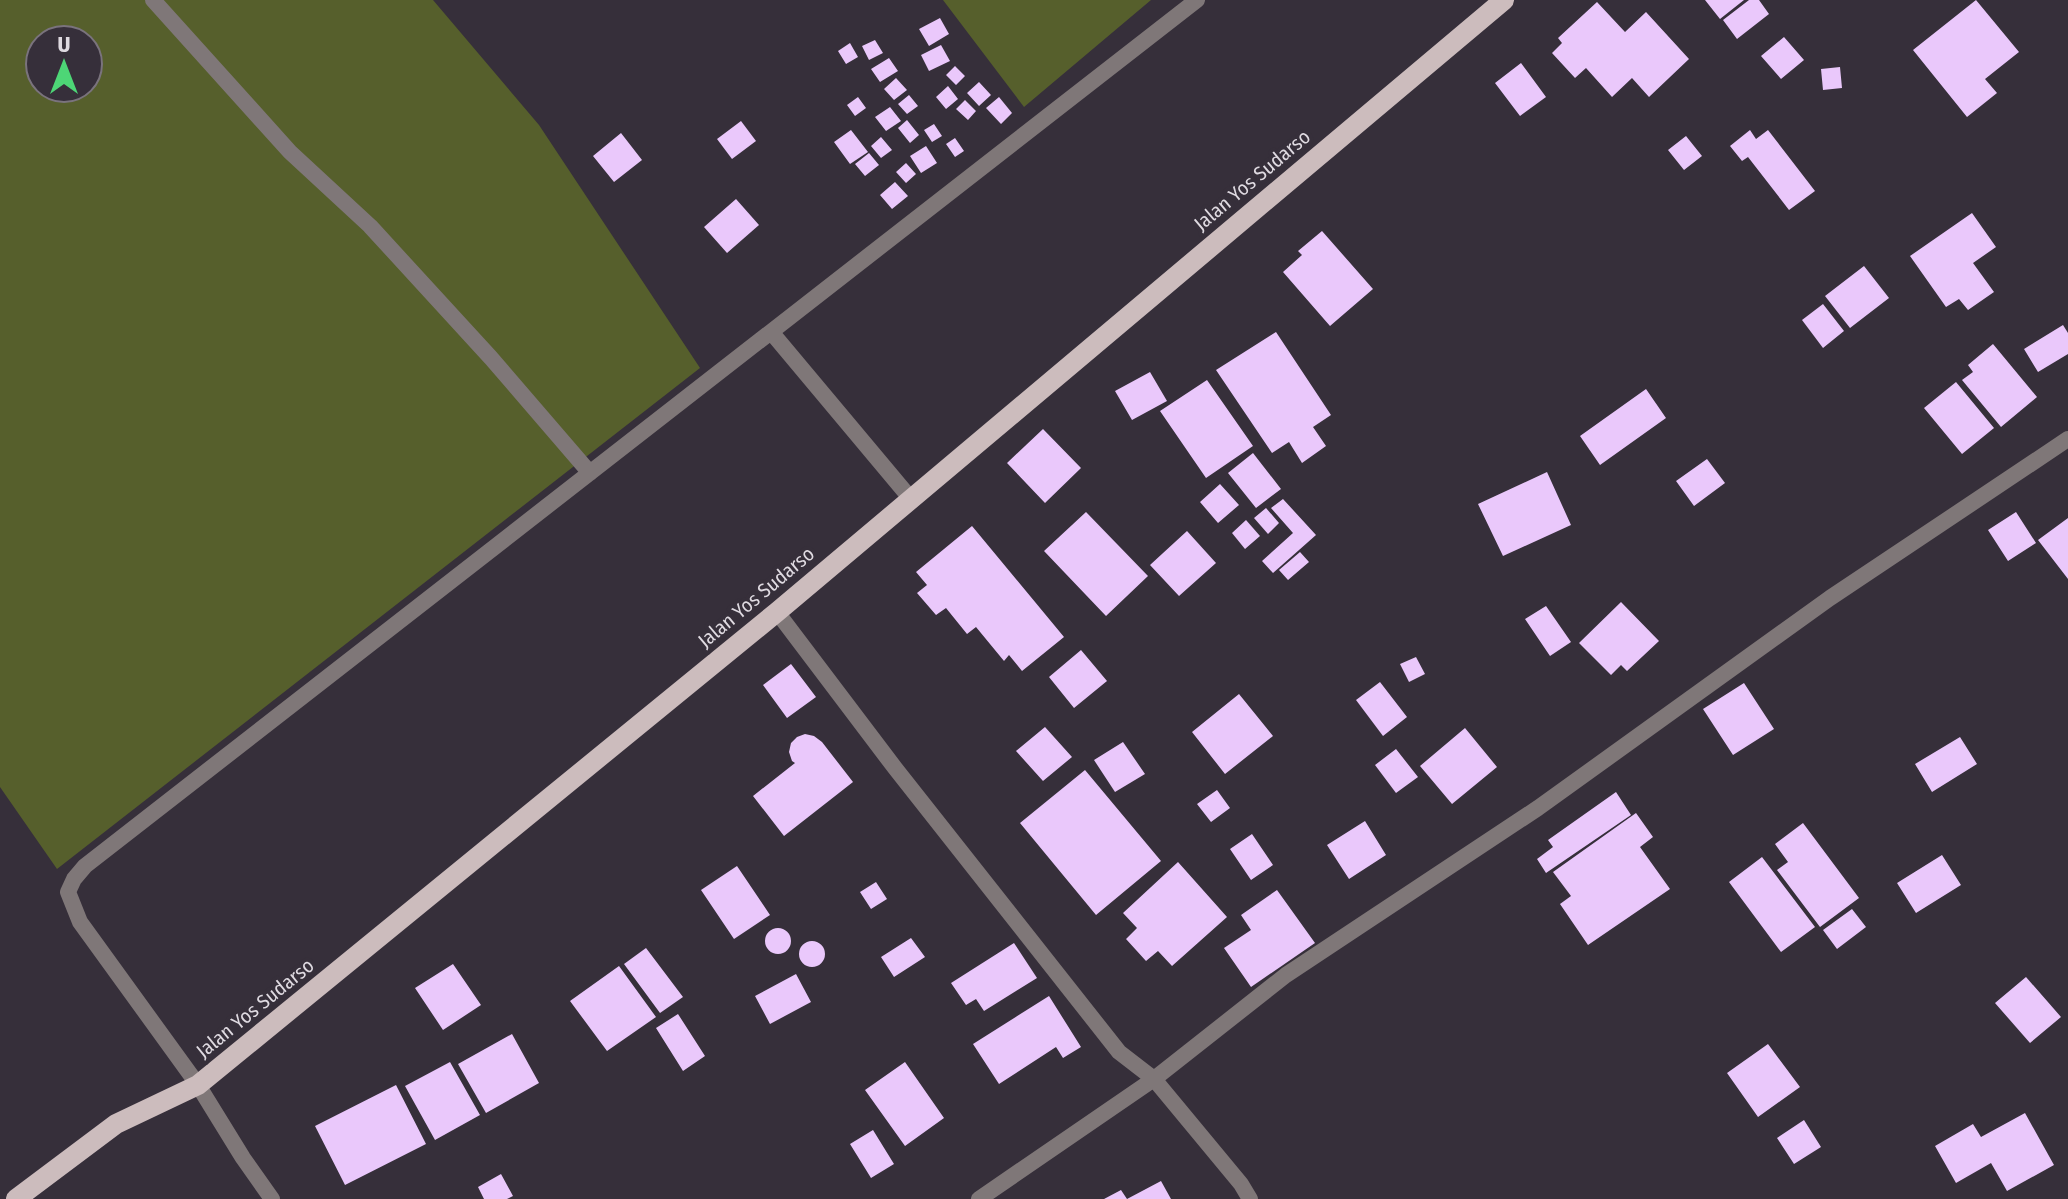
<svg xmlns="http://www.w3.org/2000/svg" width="2068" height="1199" font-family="'Fira Sans Condensed',sans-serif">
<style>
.green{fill:#565f2c;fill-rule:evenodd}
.building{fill:#eac8fb}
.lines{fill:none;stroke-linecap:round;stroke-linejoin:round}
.minor{stroke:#7f7778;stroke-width:16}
.primary{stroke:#ccbcbd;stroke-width:20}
.labels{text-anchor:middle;stroke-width:8;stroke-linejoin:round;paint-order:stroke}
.street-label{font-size:20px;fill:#dfdae1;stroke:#362f3a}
</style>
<rect width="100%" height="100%" fill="#362f3a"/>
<path class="green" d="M0 0H433L539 125 700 368 57 869 0 787ZM40 40H88V88H40Z
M943 0H1151L1024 107Z"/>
<path class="building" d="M1705 0H1744L1720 19Z
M1749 0H1759L1769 14 1737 39 1723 20Z
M1976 0 2019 52 1985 79 1997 93 1967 117 1913 50Z
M1597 2 1625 32 1646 12 1689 59 1649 97 1632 78 1612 97 1586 68 1575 78 1552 53 1562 43 1558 38Z
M940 18 949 34 929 46 919 29Z
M1784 37 1804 60 1781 79 1761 56Z
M875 40 883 53 869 60 862 46Z
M850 43 858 57 846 64 838 51Z
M941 45 950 61 929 71 921 55Z
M889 58 898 71 880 82 871 69Z
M1521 63 1546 97 1520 116 1495 83Z
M955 66 965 76 956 85 946 75Z
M1840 67 1842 88 1823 90 1821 69Z
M896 78 907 90 894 100 884 89Z
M979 82 991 95 979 106 967 93Z
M948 86 958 99 946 109 936 97Z
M909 95 918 106 907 114 898 104Z
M858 97 866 108 855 116 847 105Z
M999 97 1012 113 1001 124 986 108Z
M965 100 976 111 968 120 956 109Z
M890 107 901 121 886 131 875 117Z
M907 120 919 135 910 143 898 128Z
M741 121 756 141 732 159 717 139Z
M934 124 942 136 932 142 924 130Z
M851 130 868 152 850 164 834 142Z
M1750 130 1756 139 1768 130 1815 191 1789 210 1748 157 1742 161 1730 146Z
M621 133 642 160 614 182 593 156Z
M1686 136 1702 156 1684 170 1668 150Z
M881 137 892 150 881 158 871 146Z
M955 138 964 151 955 157 946 144Z
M926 146 937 163 921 173 910 156Z
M869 153 879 165 865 176 855 164Z
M906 163 916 174 906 183 896 172Z
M895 182 908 196 892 209 880 195Z
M736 199 759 225 727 253 704 227Z
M1972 213 1996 247 1973 263 1994 292 1968 310 1959 299 1946 307 1910 256Z
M1322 231 1373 289 1330 326 1283 272 1302 255 1298 251Z
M1864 266 1889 298 1850 328 1825 296Z
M1823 304 1844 331 1823 348 1802 320Z
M2063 325 2068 333V354L2038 372 2024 349Z
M1276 332 1331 415 1313 427 1326 446 1302 463 1289 442 1272 453 1216 370Z
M1993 344 2037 397 2001 427 1962 380 1973 372 1968 365Z
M1150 372 1167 401 1132 420 1115 391Z
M1207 380 1253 446 1206 478 1160 411Z
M1956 382 1994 428 1962 454 1924 408Z
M1646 389 1666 418 1600 465 1580 436Z
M1043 429 1081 468 1045 503 1007 463Z
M1253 453 1281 489 1256 508 1228 473Z
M1707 459 1725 483 1694 506 1676 481Z
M1547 472 1571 525 1503 556 1478 504Z
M1220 484 1239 505 1218 523 1200 502Z
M1283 499 1316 535 1273 573 1262 561 1293 533 1271 508Z
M1266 508 1279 523 1268 534 1254 518Z
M1086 512 1148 576 1106 616 1044 551Z
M2016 512 2036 543 2008 561 1988 530Z
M2068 518V579L2038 540Z
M1246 520 1260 536 1245 549 1232 533Z
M972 526 1064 637 1022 671 1009 655 1004 661 976 627 967 634 946 608 936 615 917 593 927 585 916 572Z
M1187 531 1216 563 1179 596 1150 565Z
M1300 552 1309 562 1288 580 1279 570Z
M1621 602 1659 641 1627 671 1621 665 1611 675 1579 643Z
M1546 606 1571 642 1550 656 1525 619Z
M1081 650 1107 681 1074 708 1049 677Z
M1416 657 1425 674 1409 682 1400 664Z
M791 664 816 697 787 718 763 685Z
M1380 682 1407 717 1383 736 1356 700Z
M1744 683 1774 729 1733 755 1703 709Z
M1239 694 1273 736 1225 774 1192 732Z
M1045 727 1072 757 1043 781 1016 751Z
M1465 728 1497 767 1452 804 1420 766Z
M805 734 814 736 822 742 853 782 784 836 753 796 795 763 792 761 789 752 791 743 797 737Z
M1960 737 1977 764 1932 792 1915 764Z
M1123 742 1145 774 1115 792 1094 760Z
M1396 749 1418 777 1396 793 1375 765Z
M1085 770 1161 861 1096 915 1020 823Z
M1217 790 1230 808 1211 822 1197 804Z
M1616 792 1631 815 1546 873 1537 859 1553 847 1548 840Z
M1636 813 1653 837 1640 847 1670 889 1588 945 1560 904 1571 896 1553 872Z
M1365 821 1386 855 1349 879 1327 845Z
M1803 823 1859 898 1820 927 1777 870 1788 862 1775 844Z
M1252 834 1273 865 1251 880 1230 849Z
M1942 855 1961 885 1916 913 1897 883Z
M1762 857 1815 927 1781 952 1729 882Z
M1178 862 1227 917 1172 966 1158 951 1146 961 1126 939 1137 928 1123 913Z
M737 866 770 915 734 939 701 890Z
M876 882 887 899 871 909 860 892Z
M1277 890 1315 943 1251 987 1224 948 1251 930 1241 915Z
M1852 909 1866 927 1837 949 1823 930Z
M765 941a13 13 0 1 1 26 0a13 13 0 1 1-26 0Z
M911 938 925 957 894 977 881 957Z
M799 954a13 13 0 1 1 26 0a13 13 0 1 1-26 0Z
M1014 943 1037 978 984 1011 976 999 966 1005 951 983Z
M646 948 683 997 660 1013 624 964Z
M453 964 481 1005 443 1030 415 988Z
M619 966 656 1017 607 1051 570 1001Z
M796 974 811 1002 770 1024 755 996Z
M2026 977 2061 1017 2030 1043 1995 1003Z
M1049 996 1081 1047 1063 1058 1056 1047 999 1084 973 1044Z
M678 1014 705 1056 683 1071 656 1028Z
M512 1034 539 1083 486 1113 458 1064Z
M1768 1044 1800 1087 1758 1117 1727 1073Z
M450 1062 480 1115 435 1140 405 1086Z
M905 1062 944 1118 905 1146 865 1090Z
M396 1085 426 1144 345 1185 315 1126Z
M2025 1113 2054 1165 2007 1191 1991 1163 1956 1183 1935 1146 1973 1124 1981 1137Z
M1804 1120 1821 1147 1794 1164 1777 1138Z
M873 1130 894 1164 871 1178 850 1144Z
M501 1174 513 1196 507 1199H484L478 1187Z
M1161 1181 1171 1199H1104L1121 1190 1127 1199Z"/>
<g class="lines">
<path class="minor" d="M153 0 290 152 370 226 491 358 590 473
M772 333 911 499
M777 612 895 768 1119 1052 1154 1079 1241 1184 1250 1199
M272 1199 243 1158 198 1085 80 922 68 892 74 879 85 866 1197 0
M979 1199 1154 1079 1286 975 1538 808 1830 598 2068 439"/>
<path class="primary" d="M16 1199 116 1124 198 1085 777 612 1504 0"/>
</g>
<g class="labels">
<g class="street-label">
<text transform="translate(1252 180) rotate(-40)" y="7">Jalan Yos Sudarso</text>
<text transform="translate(756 597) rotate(-40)" y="7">Jalan Yos Sudarso</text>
<text transform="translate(255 1008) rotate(-39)" y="7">Jalan Yos Sudarso</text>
</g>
</g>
<g transform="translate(64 64)"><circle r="38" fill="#362f3a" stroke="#7a737d" stroke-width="2"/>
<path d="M0-6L14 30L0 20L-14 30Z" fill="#4dd676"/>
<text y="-12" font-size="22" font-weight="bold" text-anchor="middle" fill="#dfdae1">U</text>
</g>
</svg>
